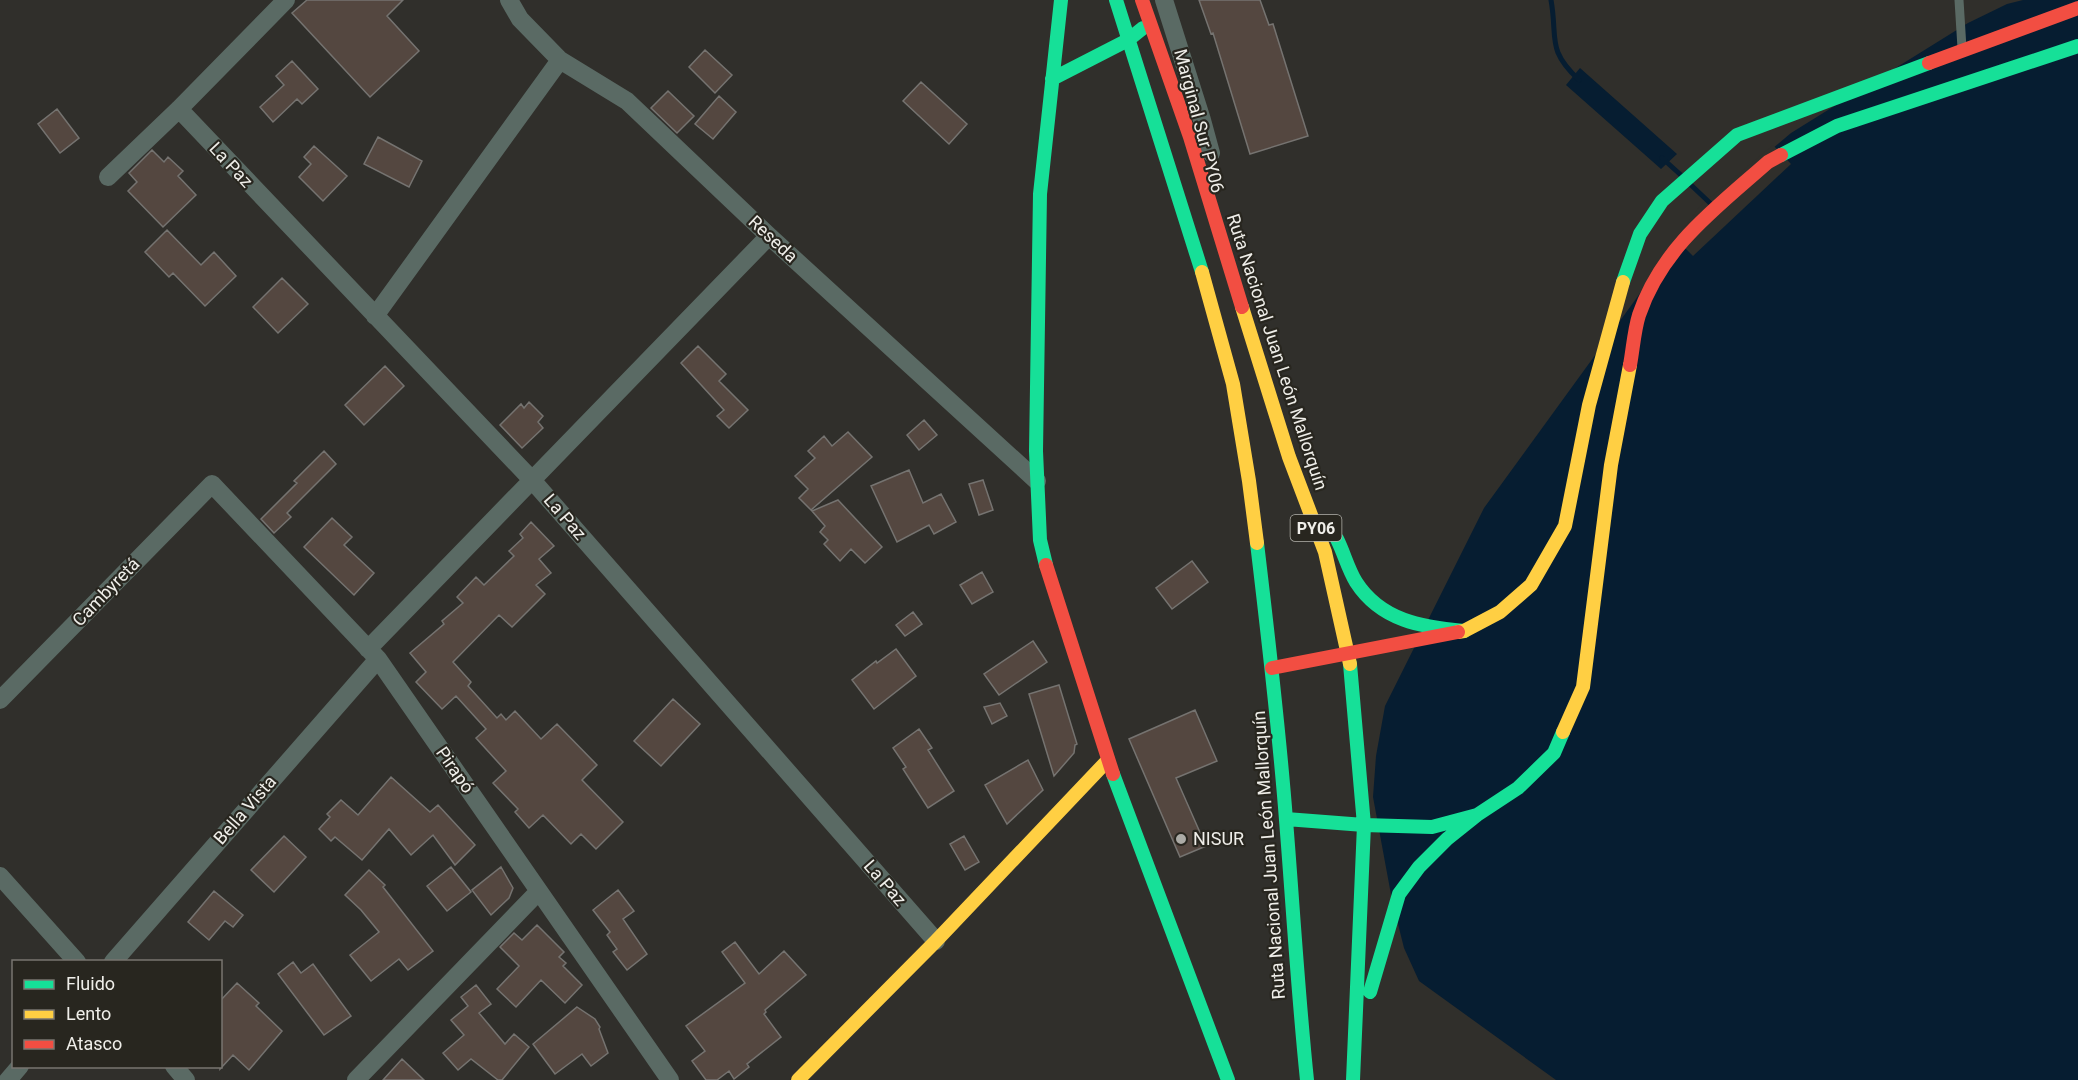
<svg xmlns="http://www.w3.org/2000/svg" width="2078" height="1080" font-family="Roboto,sans-serif">
<style>
.water{fill:#061d31}
.pier{fill:#302f2b}
.lines{fill:none;stroke-linecap:round;stroke-linejoin:round}
.stream{stroke:#061d31;stroke-width:5}
.building{fill:#544740;stroke:#757370;stroke-width:1.5}
.lane{stroke:#5a6a64;stroke-width:9}
.street{stroke:#5a6a64;stroke-width:18}
.fast{stroke:#16e098;stroke-width:14}
.slow{stroke:#ffcf43;stroke-width:14}
.jam{stroke:#f24e42;stroke-width:14}
.poi-dot{fill:#acaba6;stroke:#28261f;stroke-width:2}
.labels{text-anchor:middle;stroke-width:4.5;stroke-linejoin:round;paint-order:stroke}
.shield{fill:#28261f;stroke:#b3b2ac;stroke-width:1.5}
.shield-label{font-size:16px;font-weight:bold;fill:#efeee9}
.street-label{font-size:18px;fill:#efeee9;stroke:#28261f}
.poi-label{font-size:18px;fill:#efeee9;stroke:#28261f;text-anchor:start}
</style>
<rect width="100%" height="100%" fill="#302f2b"/>
<path class="water" d="M2023 0H2078V1080H1556L1419 981 1404 948 1392 900 1373 797 1376 756 1385 706 1484 508 1702 208 1791 133 1968 23 2007 4Z
M1580 68 1677 154 1661 169 1566 85Z"/>
<path class="pier" d="M1773 145 1791 164 1693 256 1676 239 1700 206Z"/>
<g class="lines">
<path class="stream" d="M1551 0C1558 39 1546 49 1579 80
M1662 158 1682 176
M1691 185 1710 203"/>
</g>
<path class="building" d="M307 0H403L387 16 419 51 370 97 292 13Z
M1199 0H1260L1269 25 1273 24 1308 136 1250 154 1213 33 1211 34Z
M705 50 732 75 715 93 689 67Z
M292 61 318 89 302 104 297 99 273 122 260 107 284 85 276 76Z
M921 82 967 124 949 144 903 101Z
M668 91 694 116 677 133 651 108Z
M719 96 736 112 713 139 695 124Z
M57 109 79 138 60 153 38 124Z
M378 137 422 161 409 187 364 164Z
M314 146 347 176 323 201 299 177 311 164 304 157Z
M152 150 164 162 168 157 183 171 178 176 196 195 163 227 128 191 137 182 129 173Z
M167 230 201 265 214 252 236 276 205 306 173 273 169 277 145 252Z
M282 278 308 304 278 333 253 307Z
M698 346 726 374 719 381 748 410 729 428 717 416 724 410 681 363Z
M385 366 404 386 364 425 345 405Z
M529 402 543 416 538 422 543 428 522 448 500 425 521 404 524 408Z
M924 420 937 435 919 450 907 435Z
M848 432 872 457 811 510 799 498 808 489 795 476 815 458 808 451 824 436 832 446Z
M324 451 336 464 287 513 291 517 274 533 261 519 297 483 294 481Z
M909 470 923 503 941 494 956 522 934 534 929 525 897 542 871 486Z
M983 480 993 510 979 515 969 484Z
M838 500 882 547 865 563 851 549 840 561 824 544 828 540 820 532 825 526 812 511Z
M332 518 352 537 344 545 374 573 354 595 304 547Z
M531 522 554 546 539 559 551 573 536 585 545 594 512 627 499 615 453 662 471 682 468 686 497 718 501 714 506 720 515 711 541 739 557 724 597 765 582 780 623 822 596 849 581 834 571 844 543 815 529 828 515 812 518 809 493 783 506 771 476 738 486 729 456 696 442 709 416 682 426 672 410 653 444 624 442 621 463 603 457 597 476 577 484 585 514 556 509 551 523 538 520 534Z
M1192 561 1208 582 1172 609 1156 588Z
M982 572 993 592 972 604 960 585Z
M913 612 922 624 905 636 896 625Z
M1033 641 1047 662 999 695 984 674Z
M896 649 916 676 874 709 852 680 876 661 877 663Z
M1059 685 1077 744 1075 745 1074 753 1054 776 1029 694Z
M673 699 700 724 661 766 634 741Z
M1000 703 1007 716 992 724 984 707Z
M1195 710 1217 761 1176 778 1206 846 1180 857 1129 739Z
M919 729 932 748 928 750 954 791 928 808 903 769 906 767 893 748Z
M1028 760 1043 790 1007 824 985 785Z
M391 777 430 812 438 805 475 845 455 865 433 835 411 855 389 829 362 860 335 837 331 841 319 829 330 817 327 814 341 800 358 815Z
M284 836 306 857 274 892 251 870Z
M964 836 979 862 965 870 950 844Z
M451 867 471 892 447 911 427 886Z
M501 867 513 888 509 898 491 915 472 890Z
M369 870 385 885 383 887 433 951 408 970 399 959 371 981 350 955 379 932 361 910 345 895Z
M618 890 634 911 623 919 647 954 627 970 613 952 617 949 607 935 610 932 593 910Z
M214 891 243 915 233 927 225 921 209 940 188 922Z
M537 925 564 952 559 957 566 963 563 966 582 985 565 1003 541 980 516 1007 497 989 519 966 500 947 514 933 522 940Z
M735 942 759 974 784 951 806 975 765 1010 766 1012 764 1014 781 1037 747 1064 749 1067 734 1079 729 1071 717 1080H706L692 1061 705 1051 686 1026 745 983 722 952Z
M293 962 301 973 313 964 351 1016 324 1035 278 974Z
M237 983 259 1003 256 1006 282 1031 249 1070 233 1055 220 1069V1001Z
M476 985 491 1004 479 1013 505 1044 514 1034 529 1047 502 1080H498L471 1059 458 1070 443 1053 464 1035 451 1020 468 1006 461 997Z
M577 1007 595 1019 600 1027 599 1029 608 1053 591 1066 582 1054 555 1074 533 1044Z
M402 1059 424 1080H383Z"/>
<g class="lines">
<path class="lane" d="M1959 0 1962 48"/>
<path class="street" d="M509 0 520 19 560 60 627 101 769 236 1037 481
M1164 0 1202 120 1211 153
M179 109 532 480 936 941
M108 177 179 109 286 0
M375 316 560 60
M368 649 769 236
M0 700 212 484 378 659 670 1080
M0 876 77 962
M113 962 378 659
M174 1066 186 1080
M8 1080 20 1066
M356 1080 539 891"/>
<path class="fast" d="M1116 0 1202 272
M1052 79 1128 40 1143 28
M1781 155 1837 126 2078 46
M1623 282 1640 234 1662 201 1737 135 1929 63
M1337 539C1344 553 1348 569 1356 582 1381 621 1422 627 1464 631
M1257 543C1268 635 1279 728 1286 820 1293 907 1298 994 1307 1080
M1046 565 1040 540 1036 451 1040 194 1061 0
M1350 664 1364 825 1353 1080
M1113 774 1228 1080
M1286 819 1364 825 1432 827 1477 815 1518 788 1554 753 1563 732
M1370 992 1399 894 1419 867 1447 839 1477 815"/>
<path class="slow" d="M1202 272 1233 384 1249 481 1257 543
M1242 307 1289 457 1325 552 1350 664
M1458 632 1464 631 1500 612 1531 585 1565 526 1589 405 1623 282
M1563 732 1583 687 1611 465 1630 365
M798 1080 936 941 1108 760"/>
<path class="jam" d="M1142 0 1190 137 1242 307
M1929 63 2078 8
M1630 365C1633 349 1634 331 1639 315 1662 247 1716 208 1768 162L1781 155
M1046 565 1113 774
M1272 668 1458 632"/>
</g>
<circle class="poi-dot" cx="1181" cy="839" r="6"/>
<g class="labels">
<rect class="shield" x="1290.5" y="515" width="51" height="26" rx="4.5"/>
<g class="shield-label">
<text x="1316" y="534">PY06</text>
</g>
<g class="street-label">
<text transform="translate(1199 121) rotate(75)" y="6">Marginal Sur PY06</text>
<text transform="translate(231 165) rotate(47)" y="6">La Paz</text>
<text transform="translate(773 239) rotate(43)" y="6">Reseda</text>
<text transform="translate(1277 352) rotate(72)" y="6">Ruta Nacional Juan León Mallorquín</text>
<text transform="translate(565 517) rotate(49)" y="6">La Paz</text>
<text transform="translate(106 592) rotate(-46)" y="6">Cambyretá</text>
<text transform="translate(455 770) rotate(55)" y="6">Pirapó</text>
<text transform="translate(245 810) rotate(-49)" y="6">Bella Vista</text>
<text transform="translate(1269 855) rotate(-94)" y="6">Ruta Nacional Juan León Mallorquín</text>
<text transform="translate(885 883) rotate(49)" y="6">La Paz</text>
</g>
<g class="poi-label">
<text x="1193" y="845">NISUR</text>
</g>
</g>
<rect x="12" y="960" width="210" height="108" fill="#28261f" stroke="#787670" stroke-width="1.5"/>
<rect x="24" y="980" width="30" height="9" fill="#16e098" stroke="#787670" stroke-width="1.5"/>
<text x="66" y="990" font-size="18" fill="#efeee9">Fluido</text>
<rect x="24" y="1010" width="30" height="9" fill="#ffcf43" stroke="#787670" stroke-width="1.5"/>
<text x="66" y="1020" font-size="18" fill="#efeee9">Lento</text>
<rect x="24" y="1040" width="30" height="9" fill="#f24e42" stroke="#787670" stroke-width="1.5"/>
<text x="66" y="1050" font-size="18" fill="#efeee9">Atasco</text>
</svg>
